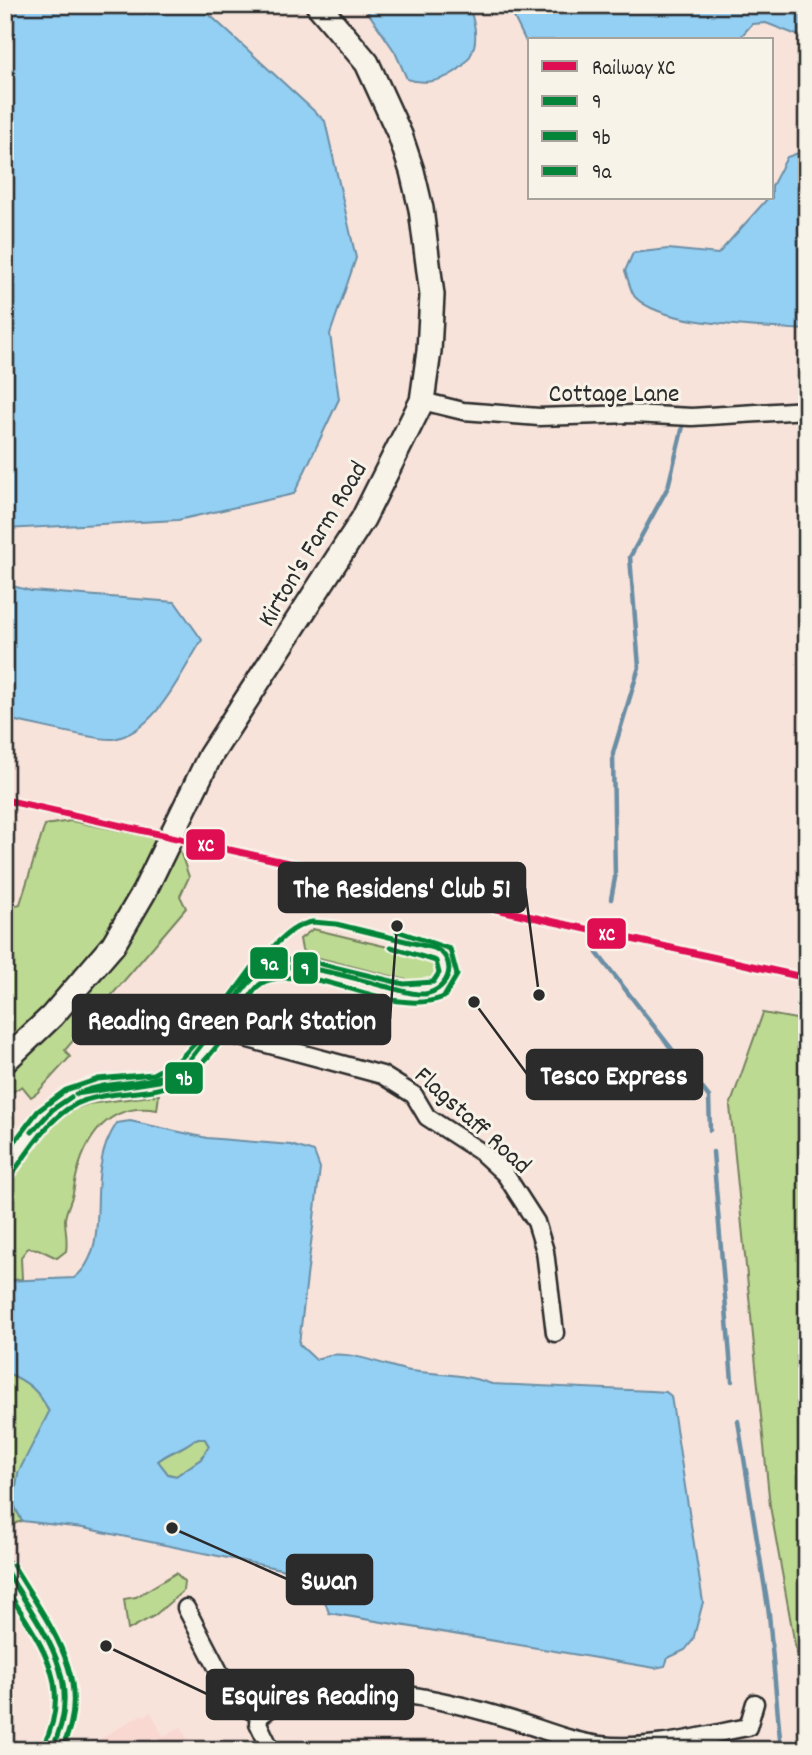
<svg xmlns="http://www.w3.org/2000/svg" width="812" height="1755" font-family="Dekko,sans-serif">
<style>
.built{fill:#f9d8d2}
.green{fill:#bdda92;stroke:#74825e;stroke-width:2}
.water{fill:#94d0f4;stroke:#6a8ea4;stroke-width:2;fill-rule:evenodd}
.lines{fill:none;stroke-linecap:round;stroke-linejoin:round}
.stream{stroke:#6a8ea4;stroke-width:4.5}
.street-casing{stroke:#2b2b2b;stroke-width:21}
.secondary-casing{stroke:#2b2b2b;stroke-width:28}
.street{stroke:#f7f3e8;stroke-width:16}
.secondary{stroke:#f7f3e8;stroke-width:23}
.bus-1-casing{stroke:#f7f3e8;stroke-width:10}
.bus-2-casing{stroke:#f7f3e8;stroke-width:10}
.bus-3-casing{stroke:#f7f3e8;stroke-width:10}
.bus-1{stroke:#048539;stroke-width:5}
.bus-2{stroke:#048539;stroke-width:5}
.bus-3{stroke:#048539;stroke-width:5}
.rail-1-casing{stroke:#f7f3e8;stroke-width:12}
.rail-1{stroke:#df0d52;stroke-width:7}
.labels{text-anchor:middle;stroke-width:6;stroke-linejoin:round;paint-order:stroke}
.street-label{font-size:26px;fill:#2b2b2b;stroke:#f7f3e8}
.leader{fill:none;stroke:#2b2b2b;stroke-width:2.5}
.callout-dot{fill:#2b2b2b;stroke:#f7f3e8;stroke-width:2.5}
.callout{fill:#2b2b2b;stroke:#2b2b2b;stroke-width:2.5}
.callout-label{font-size:28px;text-anchor:middle;font-weight:bold;fill:#fff}
.line-badge{stroke:#f7f3e8;stroke-width:2.5}
.badge-label{font-size:19px;text-anchor:middle;font-weight:bold;fill:#fff}
</style>
<rect width="100%" height="100%" fill="#f8e3db"/>
<filter id="ink" filterUnits="userSpaceOnUse"><feTurbulence type="fractalNoise" baseFrequency=".0143" numOctaves="2"/><feDisplacementMap in="SourceGraphic" scale="14" xChannelSelector="R" yChannelSelector="G"/><feConvolveMatrix kernelMatrix="1 2 1 2 8 2 1 2 1" color-interpolation-filters="sRGB"/></filter>
<g filter="url(#ink)">
<path class="built" d="M151 1712 163 1736 181 1727 193 1750H81L142 1714 144 1716Z"/>
<path class="green" d="M71 821 177 842 189 877 180 896 186 908 65 1050 70 1057 37 1093 31 1097 22 1086 5 1097V909L20 904 45 825Z
M313 929 429 957C438 963 438 973 431 981L423 984 311 956 302 950 300 939Z
M763 1013 807 1021V1712L770 1506 730 1106Z
M159 1095 157 1110C102 1101 80 1147 73 1193 71 1202 66 1210 65 1219 65 1230 68 1240 66 1251L57 1258 38 1249 28 1248 21 1257 22 1279 5 1281V1184L40 1135 66 1112 88 1104Z
M5 1372C28 1381 39 1390 49 1412L14 1505 22 1521 5 1527Z
M194 1439H205L209 1446 201 1459 176 1476 168 1474 158 1461C170 1451 183 1450 194 1439Z
M176 1573 184 1581 183 1591 154 1616 128 1630 124 1599 136 1597Z"/>
<path class="water" d="M9 5H199L325 121 356 258 330 334 339 399 294 494 178 520 5 529V17Z
M363 5H469C471 14 475 23 475 32 479 67 437 90 407 79L395 52Z
M508 5H807V39L766 23 752 24 738 40H530V50Z
M807 150V320L804 330C763 326 664 327 635 297 630 291 628 278 625 271L633 253 668 249 718 254 768 198H772V186L787 157Z
M5 584 31 591 175 602 202 640C181 673 156 732 113 739 97 741 26 722 5 719Z
M130 1121 207 1138 291 1145 314 1152 320 1168 299 1344 316 1360C340 1344 385 1367 411 1371 441 1375 462 1373 492 1384L651 1391 666 1392 671 1396 703 1602 693 1640 685 1650 668 1658 665 1666 655 1668 329 1613 320 1587 310 1575 83 1528 22 1521 14 1505 18 1473 49 1412C39 1390 27 1381 5 1372V1281L74 1278C107 1254 93 1198 101 1164 103 1150 109 1135 117 1123ZM195 1439H205L209 1446 201 1459 176 1476 168 1474 158 1461C170 1451 183 1449 195 1439Z"/>
<g class="lines">
<path class="stream" d="M611 899 615 878 613 753 639 667 630 557 668 487 683 426
M597 953 709 1097 710 1130
M713 1152 732 1381
M738 1421 769 1614 781 1750"/>
<defs>
<path id="street" d="M422 401 463 411 539 417 632 414 692 417 807 410
M215 1030 382 1075 414 1095 427 1117 481 1152 505 1174 536 1222 545 1251 555 1333
M5 1169C24 1143 43 1114 70 1097 89 1085 112 1089 133 1087 183 1082 207 1042 233 1005
M5 1569C28 1610 69 1660 66 1709 65 1723 58 1737 51 1750
M186 1608 234 1700 260 1716
M271 1750 258 1723 260 1716C320 1664 461 1703 528 1725 552 1733 575 1742 600 1745 648 1751 701 1736 748 1727L755 1703"/>
<path id="secondary" d="M5 1061 52 1016 113 945 144 892 210 756 363 519 422 401 429 351 432 295 421 209 412 171 400 135 367 63 318 5"/>
</defs>
<use href="#street" class="street-casing"/>
<use href="#secondary" class="secondary-casing"/>
<use href="#street" class="street"/>
<use href="#secondary" class="secondary"/>
<defs>
<path id="bus-1" d="M312 922 336 924 434 948C459 959 450 990 425 994 413 995 400 990 388 987 356 980 284 953 256 976 247 983 239 996 232 1005 251 978 277 928 312 922Z
M185 1066 232 1005
M185 1066 232 1005
M76 1094C113 1078 145 1089 185 1066
M76 1094 159 1081 185 1066
M32 1132 53 1109 71 1097
M32 1132 52 1110 71 1097
M5 1569C40 1627 88 1681 51 1750"/>
<path id="bus-2" d="M12 1174C32 1147 53 1110 86 1100 122 1088 156 1099 189 1075 210 1059 225 1035 240 1013 246 1005 253 988 262 983 267 980 277 978 282 978 336 972 392 1017 444 997L457 975 450 949 397 931
M5 1587C37 1638 76 1685 43 1746"/>
<path id="bus-3" d="M5 1154 38 1111 66 1090 98 1079 153 1074 180 1059 201 1037 252 968 278 960H305L404 984 433 982 439 973 436 961 391 947
M13 1565C47 1623 97 1680 61 1750"/>
</defs>
<use href="#bus-1" class="bus-1-casing"/>
<use href="#bus-2" class="bus-2-casing"/>
<use href="#bus-3" class="bus-3-casing"/>
<use href="#bus-1" class="bus-1"/>
<use href="#bus-2" class="bus-2"/>
<use href="#bus-3" class="bus-3"/>
<defs>
<path id="rail-1" d="M5 800 807 978"/>
</defs>
<use href="#rail-1" class="rail-1-casing"/>
<use href="#rail-1" class="rail-1"/>
</g>
</g>
<g class="labels">
<g class="street-label">
<text x="614" y="401">Cottage Lane</text>
<text transform="translate(311 543) rotate(-59)" y="9">Kirton's Farm Road</text>
<text transform="translate(474 1119) rotate(42)" y="9">Flagstaff Road</text>
</g>
</g>
<path class="leader" d="M539 995L525 888M397 926L390 1019M474 1002L527 1074M172 1528L287 1579M106 1646L207 1694"/>
<g class="callout-dot">
<circle cx="539" cy="995" r="7"/>
<circle cx="397" cy="926" r="7"/>
<circle cx="474" cy="1002" r="7"/>
<circle cx="172" cy="1528" r="7"/>
<circle cx="106" cy="1646" r="7"/>
</g>
<g class="callout">
<rect x="279" y="863" width="246" height="49" rx="7"/>
<rect x="73" y="995" width="317" height="49" rx="7"/>
<rect x="527" y="1050" width="175" height="49" rx="7"/>
<rect x="287" y="1555" width="85" height="49" rx="7"/>
<rect x="207" y="1670" width="206" height="49" rx="7"/>
</g>
<g class="callout-label">
<text x="402" y="897">The Residens' Club 51</text>
<text x="232" y="1029">Reading Green Park Station</text>
<text x="614" y="1084">Tesco Express</text>
<text x="329" y="1589">Swan</text>
<text x="310" y="1704">Esquires Reading</text>
</g>
<g class="line-badge">
<rect x="185" y="828" width="41" height="33" rx="7" fill="#df0d52"/>
<rect x="586" y="917" width="41" height="33" rx="7" fill="#df0d52"/>
<rect x="249" y="946" width="40" height="34" rx="7" fill="#048539"/>
<rect x="292" y="951" width="27" height="34" rx="7" fill="#048539"/>
<rect x="164" y="1061" width="40" height="34" rx="7" fill="#048539"/>
</g>
<g class="badge-label">
<text x="206" y="851">XC</text>
<text x="607" y="940">XC</text>
<text x="269" y="970">9a</text>
<text x="305" y="975">9</text>
<text x="184" y="1085">9b</text>
</g>
<rect width="812" height="1755" fill="none" stroke="#f7f3e8" stroke-width="28"/>
<rect x="14" y="14" width="784" height="1727" fill="none" stroke="#2b2b2b" stroke-width="2.5" filter="url(#ink)"/>
<rect x="528" y="38" width="245" height="161" fill="#f7f3e8" stroke="#a5a39c" stroke-width="2"/>
<rect x="542" y="61" width="35" height="10" fill="#df0d52" stroke="#a5a39c" stroke-width="2"/>
<text x="592" y="74" font-size="21" fill="#2b2b2b">Railway XC</text>
<rect x="542" y="96" width="35" height="10" fill="#048539" stroke="#a5a39c" stroke-width="2"/>
<text x="592" y="108" font-size="21" fill="#2b2b2b">9</text>
<rect x="542" y="131" width="35" height="10" fill="#048539" stroke="#a5a39c" stroke-width="2"/>
<text x="592" y="144" font-size="21" fill="#2b2b2b">9b</text>
<rect x="542" y="166" width="35" height="10" fill="#048539" stroke="#a5a39c" stroke-width="2"/>
<text x="592" y="178" font-size="21" fill="#2b2b2b">9a</text>
</svg>
